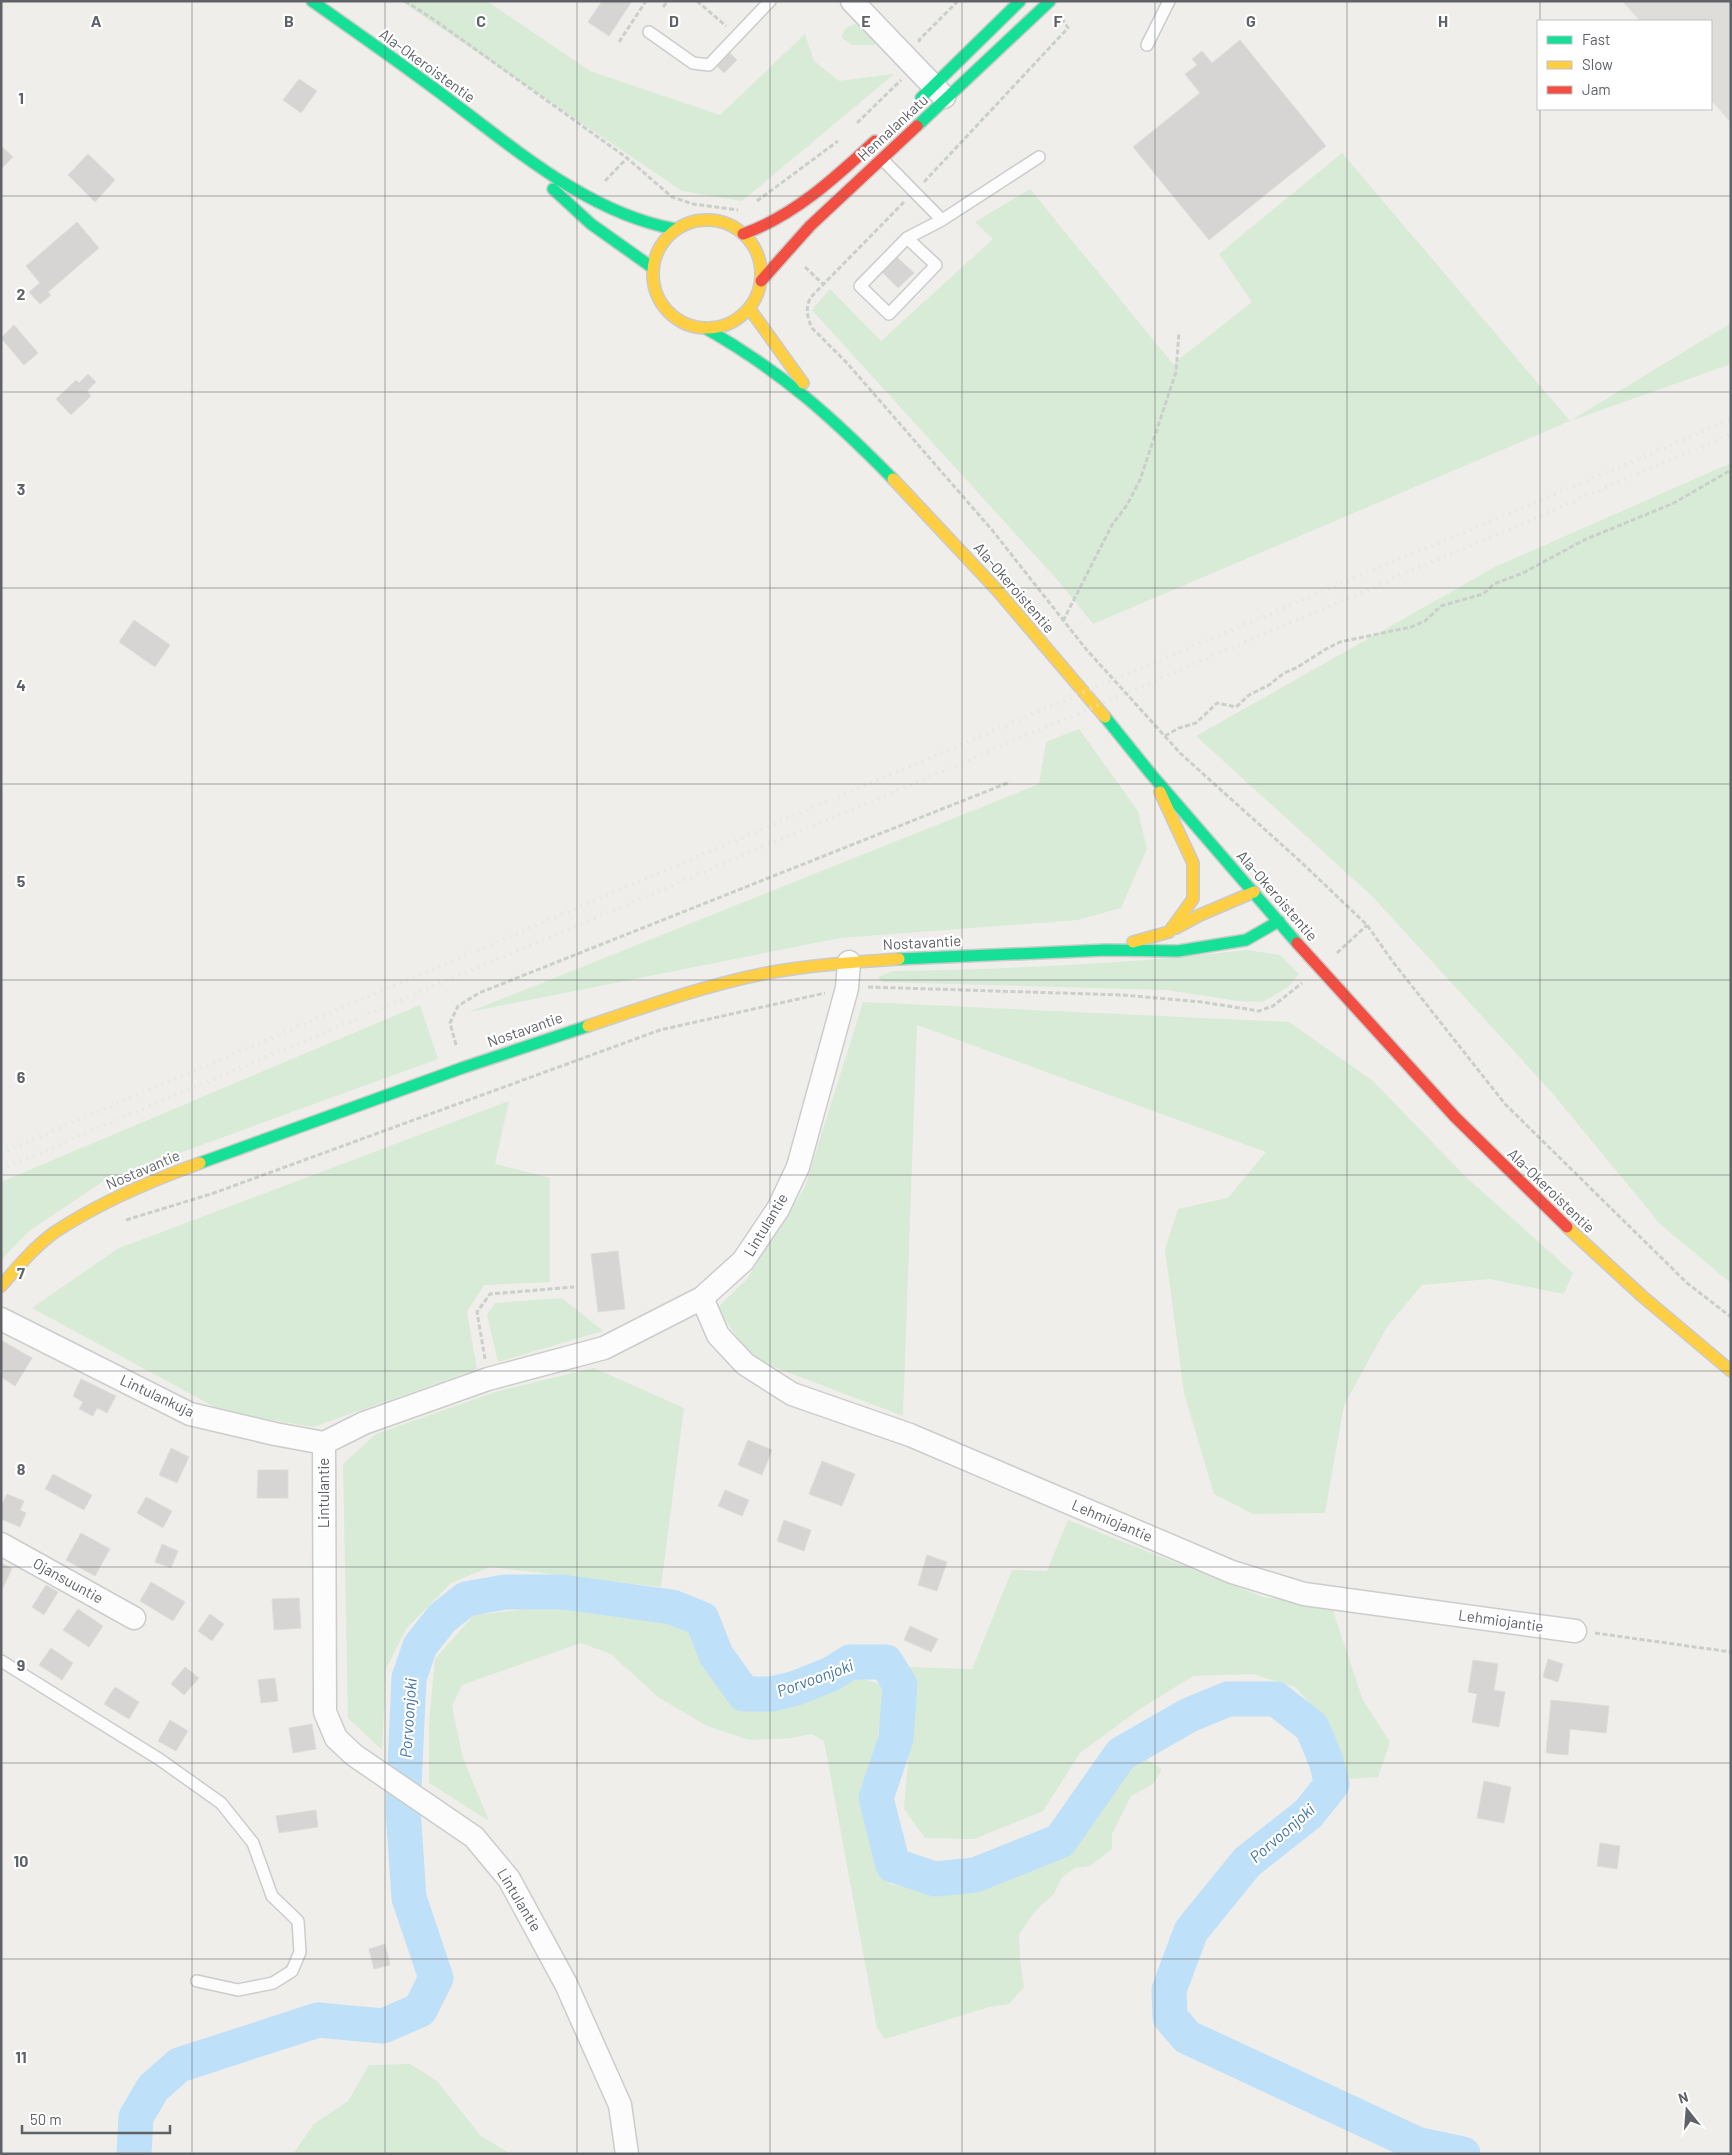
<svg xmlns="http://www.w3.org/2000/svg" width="1732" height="2155" font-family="Barlow,sans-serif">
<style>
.industrial{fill:#dfddda}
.green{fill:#d8ebd6}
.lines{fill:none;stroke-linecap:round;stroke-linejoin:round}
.river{stroke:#bfe0f9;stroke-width:35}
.building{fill:#d6d5d3;stroke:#deddd9}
.lane-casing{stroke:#cbcccc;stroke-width:14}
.street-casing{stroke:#cbcccc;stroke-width:25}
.fast-casing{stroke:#cacacb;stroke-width:14}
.slow-casing{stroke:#cacacb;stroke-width:14}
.jam-casing{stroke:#cacacb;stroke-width:14}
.path{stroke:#cacfcc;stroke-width:3;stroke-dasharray:5 2.5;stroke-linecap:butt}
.lane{stroke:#fdfcfc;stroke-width:11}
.street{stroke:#fdfcfc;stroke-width:22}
.fast{stroke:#16e098;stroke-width:11}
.slow{stroke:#ffcf43;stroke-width:11}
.jam{stroke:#f24e42;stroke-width:11}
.rail{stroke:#e4e4e4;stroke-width:4;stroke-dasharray:1 6;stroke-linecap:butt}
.grid{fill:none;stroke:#5f6368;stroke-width:1;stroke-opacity:0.55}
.labels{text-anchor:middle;stroke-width:4.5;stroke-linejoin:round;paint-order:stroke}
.street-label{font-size:15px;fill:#5f6368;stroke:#fff}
.water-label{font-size:16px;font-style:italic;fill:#4174aa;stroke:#fff}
.grid-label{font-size:16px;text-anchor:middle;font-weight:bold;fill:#5f6368;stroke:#fff;stroke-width:4.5;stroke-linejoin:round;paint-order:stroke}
</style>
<rect width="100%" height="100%" fill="#efeeea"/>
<path class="industrial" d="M1622 1H1731V123L1711 100V21H1640Z"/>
<path class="green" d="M401 1H487L590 71 720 115 805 34 814 61 839 81 894 74 742 201 682 191Z
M856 24 862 26 876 42 874 45H852L842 38C842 29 848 26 856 24Z
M1342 153 1570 421 1731 323V364L1570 421 1093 624 1061 584 812 310 830 289 881 341 993 239 975 222 1030 189 1173 364 1252 302 1219 254Z
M1731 463V1283L1660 1224 1554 1095 1373 897 1196 736 1495 567Z
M1079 729 1138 811 1147 849 1121 908 1078 920 840 938 469 1012 1039 784 1046 742Z
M1246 950 1280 955 1299 974 1288 987 1263 1002 1238 1001 1167 990 882 982 878 977 893 971C1011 969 1129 964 1246 950Z
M863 1002 1289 1022 1373 1081 1466 1177 1573 1273 1564 1294 1489 1279 1422 1285 1387 1327 1344 1405 1325 1513 1253 1514 1214 1494 1184 1393 1165 1249 1178 1209 1228 1198 1266 1152 917 1025 903 1416 753 1359 717 1308 747 1279 805 1187Z
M420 1005 438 1059 105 1180 29 1231 1 1260V1182Z
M509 1101 495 1164 550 1178V1282L484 1285 467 1312 477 1369 313 1427 224 1412 32 1308 117 1249Z
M562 1298 603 1331 498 1362 487 1315 495 1303Z
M594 1368 684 1408 661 1587 490 1567 451 1583 406 1629 386 1669 382 1750 348 1718 343 1464 376 1434 495 1392Z
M1068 1520 1263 1597 1332 1608 1363 1700 1390 1742 1378 1777 1347 1779 1323 1718 1295 1687 1253 1674 1193 1676 1137 1711 1080 1753 1043 1811 974 1839 925 1838 904 1809 913 1703 908 1667 972 1669 1012 1570 1047 1571Z
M562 1605 672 1624 690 1632 698 1657 737 1704 777 1709 851 1674 887 1687 868 1790 890 1884 921 1890 988 1885 1060 1852 1138 1755 1162 1769 1153 1784 1131 1796 1112 1834V1849L1090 1866 1075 1868 1062 1877 1054 1894 1036 1910 1019 1934 1020 1958 1024 1987 1009 2004 989 2007 885 2039 877 2028 824 1741 812 1734 791 1738 749 1740 707 1726 658 1697 611 1654 581 1643 462 1685 452 1706 463 1758 489 1821 429 1783V1722L435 1659 474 1615Z
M410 2064 437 2081 481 2136 511 2154H293L314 2124 348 2101 369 2065Z"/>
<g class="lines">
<path class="river" d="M134 2154 136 2117 153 2088 179 2065 318 2020 383 2026 420 2010 436 1978 409 1898 403 1809 409 1678 420 1646 442 1618 466 1599 505 1592H563L672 1607 702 1619 716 1655 744 1694H772L796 1688 831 1674 850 1662H886L900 1685 896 1739 876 1798 893 1865 935 1879 975 1875 1060 1841 1121 1754 1189 1715 1228 1699H1276L1312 1727 1326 1761 1332 1784 1308 1814 1247 1862 1191 1931 1169 1990 1170 2017 1187 2037 1417 2144 1463 2154"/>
</g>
<path class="building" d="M602 1H632L609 36 588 22Z
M1240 40 1326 146 1209 240 1133 147 1200 93 1185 74 1197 65 1192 59 1202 51 1212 63Z
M730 53 737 60 724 73 717 66Z
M299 79 317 91 301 113 283 100Z
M1 146 13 157 1 169Z
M88 154 115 180 95 202 68 175Z
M77 222 99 248 48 292 51 295 40 304 29 292 40 283 26 266Z
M897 257 914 273 898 288 882 272Z
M14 325 38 353 24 365 1 338Z
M88 374 96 382 87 391 91 396 71 415 56 399 76 380 79 383Z
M134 620 170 645 155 667 119 642Z
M618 1251 625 1309 598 1312 591 1254Z
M1 1340 32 1358 15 1386 1 1377Z
M81 1379 116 1396 107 1413 97 1408 93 1416 79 1409 83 1402 73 1396Z
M748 1440 772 1450 762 1475 738 1465Z
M171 1448 189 1457 177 1483 159 1475Z
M822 1461 855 1474 842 1506 809 1494Z
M258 1470H288V1498H257Z
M53 1474 92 1495 84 1510 45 1489Z
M725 1490 749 1500 742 1516 718 1506Z
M7 1494 24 1501 20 1510 26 1513 20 1527 1 1519V1506Z
M146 1497 172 1511 163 1528 137 1513Z
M784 1520 811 1530 804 1551 777 1541Z
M81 1533 110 1549 95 1576 66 1560Z
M162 1544 178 1551 171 1568 155 1562Z
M927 1555 947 1562 937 1591 918 1585Z
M1 1563 12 1568 1 1592Z
M151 1582 185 1602 173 1621 140 1601Z
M46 1585 58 1592 44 1615 32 1607Z
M299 1598 301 1628 274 1630 272 1599Z
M78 1609 103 1626 89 1647 63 1630Z
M210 1614 224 1624 212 1641 198 1631Z
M910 1626 938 1639 931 1652 904 1640Z
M51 1648 73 1663 62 1680 39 1665Z
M1548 1659 1563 1664 1558 1682 1543 1677Z
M1473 1660 1498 1664 1494 1690 1505 1692 1499 1727 1472 1722 1477 1694 1468 1692Z
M185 1667 199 1678 184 1695 171 1684Z
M275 1678 278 1701 261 1703 258 1680Z
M115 1687 139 1702 129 1719 104 1704Z
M1551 1700 1609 1706 1606 1733 1570 1729 1568 1755 1546 1753Z
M170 1720 188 1731 176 1751 158 1741Z
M312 1724 316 1749 293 1753 289 1728Z
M1484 1781 1511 1787 1504 1823 1477 1818Z
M316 1810 318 1827 279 1833 276 1816Z
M1600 1843 1620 1846 1617 1869 1597 1866Z
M385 1944 390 1965 374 1969 369 1949Z"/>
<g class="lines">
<defs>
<path id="lane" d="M649 32 693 63 709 65 770 1
M1147 45 1169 1
M882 159 942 220
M907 238 936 265 889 314 860 286 907 238 942 220 1039 157
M1 1661 159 1759 221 1803 253 1843 272 1896 298 1921 300 1952 292 1971 273 1983 238 1990 197 1981"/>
<path id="street" d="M852 1 944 97
M702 1298 718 1335 745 1364 792 1394 910 1435 1232 1572 1304 1594 1575 1631
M1 1319 190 1414 275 1434 324 1443
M1 1544 134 1618
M627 2154 620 2105 566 1984 509 1879 474 1837 354 1755 336 1738 325 1712 324 1443 364 1423 488 1379 604 1348 702 1298 743 1261 778 1209 798 1167 847 988 849 962"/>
<path id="fast" d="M312 1C353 30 395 59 435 89 507 142 585 213 675 229
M921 98 1020 1
M917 126 1050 1
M553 189 591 224 653 268
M705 328C781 371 832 417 893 479
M1105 717 1151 774 1297 943
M899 959 1106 950 1178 951 1246 940 1279 921
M200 1163 462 1068 588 1026"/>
<path id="slow" d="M653 274a54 54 0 1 1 108 0a54 54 0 1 1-108 0Z
M749 308 803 383
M893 479 997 590 1105 717
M1176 928 1200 915 1254 892
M1133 942 1169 932 1193 899V863L1160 792
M588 1026C647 1006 706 985 767 973 810 965 855 962 899 959
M1567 1227 1642 1296 1731 1371
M1 1286C17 1268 35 1246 55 1232 100 1202 150 1181 200 1163"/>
<path id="jam" d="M743 234C794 216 836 177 875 141
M761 281 810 226 917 126
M1297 943 1455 1117 1567 1227"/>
</defs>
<use href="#lane" class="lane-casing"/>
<use href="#street" class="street-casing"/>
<use href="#fast" class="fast-casing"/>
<use href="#slow" class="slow-casing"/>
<use href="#jam" class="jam-casing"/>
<path class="path" d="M405 1 436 21 627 158 672 197 693 204 738 210
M697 1 726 26
M663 7 668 1
M619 42 646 1
M920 42 919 40 958 1
M857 123 901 80
M605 181 627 158
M924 182 1068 28 1063 20
M757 201 838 141
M904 202 811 297C805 307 807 318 812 328L848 364 992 530 1086 649 1181 754 1301 862 1367 925 1393 962 1505 1104 1687 1283 1731 1317
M805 267 823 284
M1063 621 1112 525 1127 505 1140 480 1176 372 1179 332
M1165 736 1179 728 1196 723 1217 703 1236 707 1249 695 1269 685 1284 673 1296 668 1326 649 1340 642 1411 627 1425 621 1441 606 1483 594 1494 584 1523 573 1584 540 1674 503 1731 470
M1337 953 1367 925
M868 987 1123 995 1202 1002 1259 1011 1273 1006 1302 983
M456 1045 450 1023 458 1006 479 993 1010 782
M126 1220 214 1193 660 1030 825 993
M485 1359 477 1312 490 1294 574 1287
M1595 1633 1731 1652"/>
<use href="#lane" class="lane"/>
<use href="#street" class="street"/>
<use href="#fast" class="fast"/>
<use href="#slow" class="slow"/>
<use href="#jam" class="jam"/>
<path class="rail" d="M1 1153 1155 662 1731 420
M1 1169 1028 735 1731 434"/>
</g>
<path class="grid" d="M192 1V2154M385 1V2154M577 1V2154M770 1V2154M962 1V2154M1155 1V2154M1347 1V2154M1540 1V21M1540 109V2154M1 196H1731M1 392H1731M1 588H1731M1 784H1731M1 980H1731M1 1175H1731M1 1371H1731M1 1567H1731M1 1763H1731M1 1959H1731"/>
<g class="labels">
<g class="street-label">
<text transform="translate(427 66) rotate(36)" y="5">Ala-Okeroistentie</text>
<text transform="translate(893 128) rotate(-43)" y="5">Hennalankatu</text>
<text transform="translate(1014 588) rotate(49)" y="5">Ala-Okeroistentie</text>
<text transform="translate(1277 896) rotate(49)" y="5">Ala-Okeroistentie</text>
<text transform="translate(922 943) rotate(-3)" y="5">Nostavantie</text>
<text transform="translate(525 1030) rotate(-19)" y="5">Nostavantie</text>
<text transform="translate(143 1170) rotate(-23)" y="5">Nostavantie</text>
<text transform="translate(1551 1191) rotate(44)" y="5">Ala-Okeroistentie</text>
<text transform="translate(766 1225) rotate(-59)" y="5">Lintulantie</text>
<text transform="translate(157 1396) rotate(25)" y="5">Lintulankuja</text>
<text transform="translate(324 1493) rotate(-90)" y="5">Lintulantie</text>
<text transform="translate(1112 1521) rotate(23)" y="5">Lehmiojantie</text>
<text transform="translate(68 1581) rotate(29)" y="5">Ojansuuntie</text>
<text transform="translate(1501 1621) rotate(8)" y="5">Lehmiojantie</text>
<text transform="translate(519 1900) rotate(59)" y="5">Lintulantie</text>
</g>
<g class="water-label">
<text transform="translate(815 1678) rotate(-20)" y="6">Porvoonjoki</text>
<text transform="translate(408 1718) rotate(-86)" y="6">Porvoonjoki</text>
<text transform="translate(1282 1833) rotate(-41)" y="6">Porvoonjoki</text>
</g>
</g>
<g class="grid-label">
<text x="96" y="27">A</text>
<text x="289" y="27">B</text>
<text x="481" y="27">C</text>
<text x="674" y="27">D</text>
<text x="866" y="27">E</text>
<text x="1058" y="27">F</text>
<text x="1251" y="27">G</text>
<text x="1443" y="27">H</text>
<text x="21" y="104">1</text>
<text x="21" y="300">2</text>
<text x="21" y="495">3</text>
<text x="21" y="691">4</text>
<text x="21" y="887">5</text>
<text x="21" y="1083">6</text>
<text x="21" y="1279">7</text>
<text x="21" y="1475">8</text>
<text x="21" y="1671">9</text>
<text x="21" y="1867">10</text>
<text x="21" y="2063">11</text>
</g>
<rect width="1732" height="2155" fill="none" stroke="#5f6368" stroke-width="5"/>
<rect x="1537" y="20" width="175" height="90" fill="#ffffff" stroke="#bfc1c3"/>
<rect x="1547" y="36" width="25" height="8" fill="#16e098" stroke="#bfc1c3"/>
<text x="1582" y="45" font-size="15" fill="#5f6368">Fast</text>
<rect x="1547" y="61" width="25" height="8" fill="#ffcf43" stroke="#bfc1c3"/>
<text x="1582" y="70" font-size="15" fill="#5f6368">Slow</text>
<rect x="1547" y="86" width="25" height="8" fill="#f24e42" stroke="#bfc1c3"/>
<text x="1582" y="95" font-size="15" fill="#5f6368">Jam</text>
<g transform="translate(1687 2110) rotate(343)" stroke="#ffffff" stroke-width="4" paint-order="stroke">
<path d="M0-4L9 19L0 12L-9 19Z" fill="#5f6368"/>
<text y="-8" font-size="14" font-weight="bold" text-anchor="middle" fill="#5f6368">N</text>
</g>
<path d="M22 2125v8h148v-8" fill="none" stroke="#5f6368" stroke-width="2.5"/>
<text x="30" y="2125" font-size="15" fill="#5f6368" stroke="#ffffff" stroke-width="4" paint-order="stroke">50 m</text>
</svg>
